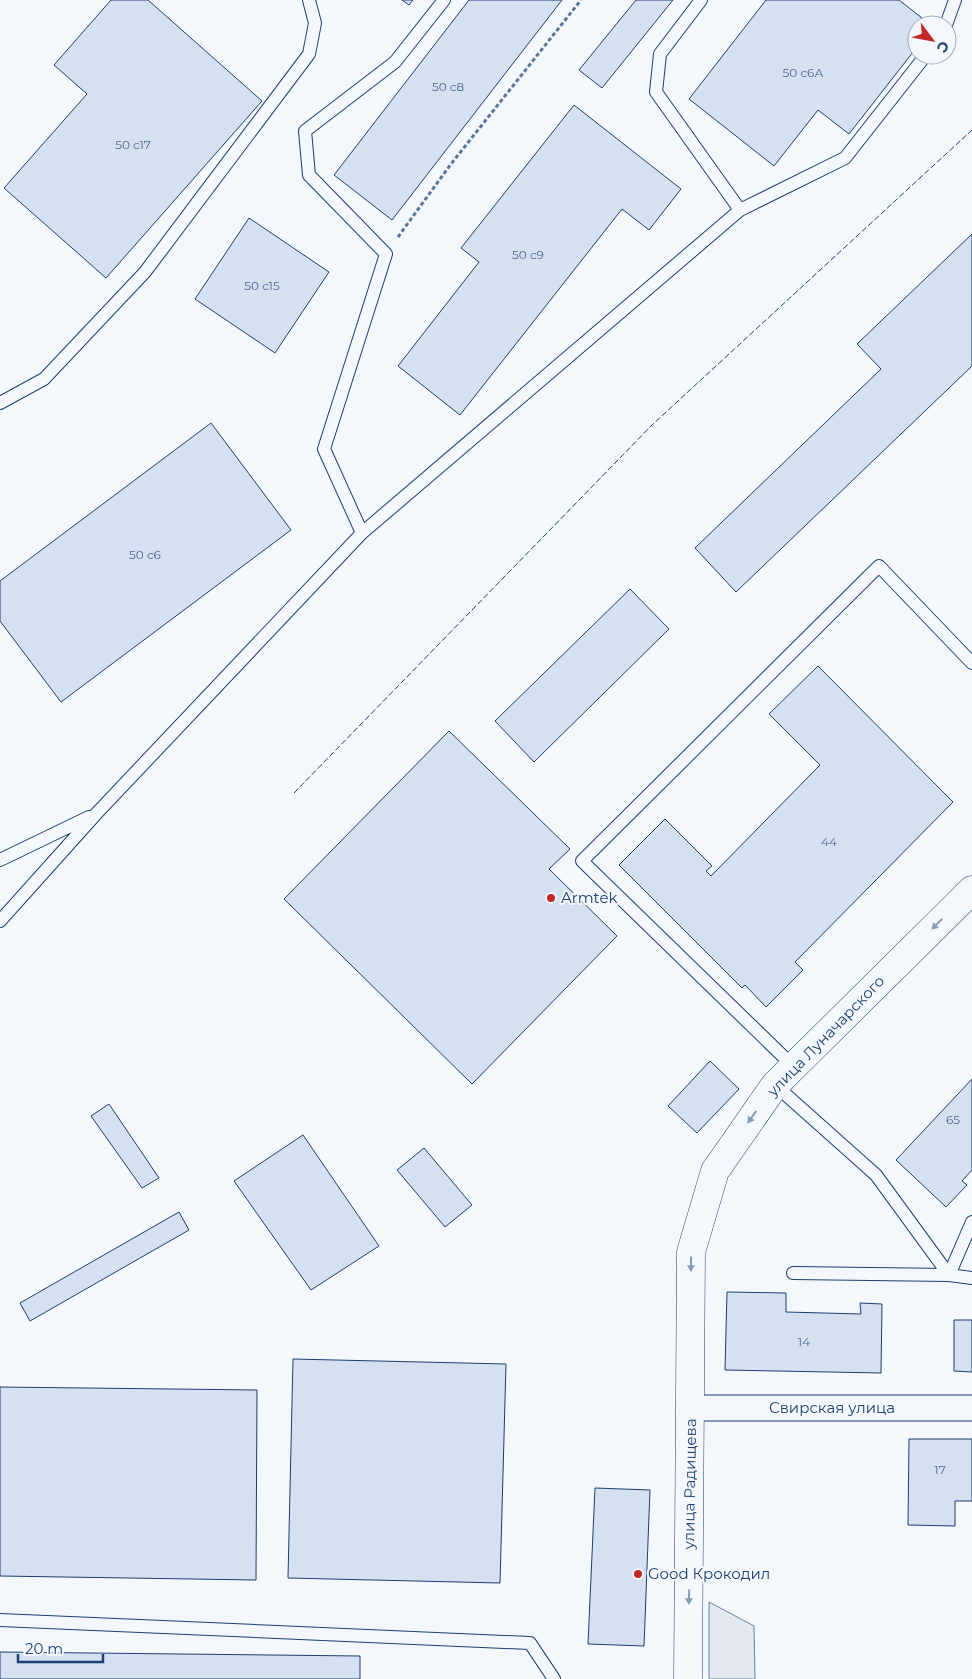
<svg xmlns="http://www.w3.org/2000/svg" width="972" height="1679" font-family="Montserrat,sans-serif">
<style>
.parking{fill:#e3e8f0;stroke:#687fa3}
.building{fill:#d5e0f0;stroke:#1d3f73}
.lines{fill:none;stroke-linecap:round;stroke-linejoin:round}
.service-casing{stroke:#1d3f73;stroke-width:14}
.minor-casing{stroke:#1d3f73;stroke-width:27}
.tertiary-casing{stroke:#1d3f73;stroke-width:29}
.path{stroke:#5e769c;stroke-width:3;stroke-dasharray:4 2.5;stroke-linecap:butt}
.service{stroke:#f4f7fb;stroke-width:12}
.minor{stroke:#f4f7fb;stroke-width:25}
.tertiary{stroke:#f4f7fb;stroke-width:28}
.fence{stroke:#1d3f73;stroke-width:1;stroke-dasharray:6 2.5;stroke-linecap:butt}
.oneway{fill:#889bb7}
.poi-dot{fill:#c62828;stroke:#f4f7fb;stroke-width:2}
.labels{text-anchor:middle;stroke-width:4;stroke-linejoin:round;paint-order:stroke}
.number-label{font-size:12px;fill:#4b6792}
.poi-label{font-size:15px;fill:#1d3f73;stroke:#f4f7fb;text-anchor:start}
.street-label{font-size:15px;fill:#1d3f73;stroke:#f4f7fb}
</style>
<rect width="100%" height="100%" fill="#f4f7fb"/>
<path class="parking" d="M709 1602 754 1626 755 1679H709Z"/>
<path class="building" d="M111 0H148L262 101 106 278 4 188 87 94 54 65Z
M402 0H413L409 5Z
M469 0H562L392 220 334 175Z
M636 0H673L602 88 579 70Z
M766 0H899L931 25H917V47L849 134 818 110 774 166 689 99Z
M574 105 681 189 649 230 622 209 460 415 398 366 479 262 461 248Z
M249 218 329 272 275 353 195 299Z
M972 234V366L736 592 695 548 881 369 857 344Z
M211 423 291 530 61 702 0 621V581Z
M630 589 669 629 534 762 495 721Z
M818 666 953 802 795 962 803 970 766 1007 745 985 742 988 619 865 665 819 712 866 706 871 711 876 820 765 769 714Z
M449 731 570 849 549 869 617 936 472 1084 284 899Z
M710 1061 739 1089 697 1133 668 1106Z
M972 1079V1170L962 1181 967 1185 946 1207 896 1160Z
M109 1104 159 1178 142 1188 91 1116Z
M303 1135 379 1246 311 1290 234 1181Z
M424 1148 472 1205 445 1227 397 1170Z
M179 1212 189 1230 30 1321 20 1303Z
M727 1292 786 1293V1312L861 1314 860 1303 882 1304 881 1373 725 1370Z
M954 1320H972V1372L954 1371Z
M293 1359 506 1364 500 1583 288 1578Z
M0 1387 257 1390 256 1580 0 1576Z
M909 1439H972V1501H955V1526L908 1525Z
M595 1488 650 1490 644 1646 588 1644Z
M0 1652 360 1656V1679H0Z"/>
<g class="lines">
<defs>
<path id="service" d="M701 0 660 54 656 92 740 210
M946 25 955 0
M0 403 44 379 145 272 309 54 315 23 309 0
M362 533 324 449 386 254 309 175 305 131 395 62 444 0
M0 860 89 817
M0 921 96 814 362 533 740 210 845 158 926 55
M793 1066 582 861 879 566 972 663
M775 1085 876 1175 949 1275 972 1222
M793 1273 949 1275 972 1278
M0 1620 530 1643 554 1679"/>
<path id="minor" d="M691 1408H972"/>
<path id="tertiary" d="M688 1679 691 1252 715 1171 775 1085 972 890"/>
</defs>
<use href="#service" class="service-casing"/>
<use href="#minor" class="minor-casing"/>
<use href="#tertiary" class="tertiary-casing"/>
<path class="path" d="M398 237 451 164 581 0"/>
<use href="#service" class="service"/>
<use href="#minor" class="minor"/>
<use href="#tertiary" class="tertiary"/>
<path class="fence" d="M294 793 652 425 972 130"/>
</g>
<defs><path id="oneway-solid" d="M-6-.8H1V-3.2L6.5 0L1 3.2V.8H-6Z" transform="scale(1.25)"/></defs>
<g class="oneway">
<use href="#oneway-solid" transform="translate(937 924) rotate(135)"/>
<use href="#oneway-solid" transform="translate(752 1117) rotate(125)"/>
<use href="#oneway-solid" transform="translate(691 1264) rotate(90)"/>
<use href="#oneway-solid" transform="translate(689 1597) rotate(91)"/>
</g>
<g class="poi-dot">
<circle cx="551" cy="898" r="5"/>
<circle cx="638" cy="1574" r="5"/>
</g>
<g class="labels">
<g class="number-label">
<text x="803" y="77">50 с6А</text>
<text x="448" y="91">50 с8</text>
<text x="133" y="149">50 с17</text>
<text x="528" y="259">50 с9</text>
<text x="262" y="290">50 с15</text>
<text x="145" y="559">50 с6</text>
<text x="829" y="846">44</text>
<text x="953" y="1124">65</text>
<text x="804" y="1346">14</text>
<text x="940" y="1474">17</text>
</g>
<g class="poi-label">
<text x="561" y="903">Armtek</text>
<text x="648" y="1579">Good Крокодил</text>
</g>
<g class="street-label">
<text transform="translate(826 1036) rotate(-46)" y="5">улица Луначарского</text>
<text x="832" y="1413">Свирская улица</text>
<text transform="translate(690 1484) rotate(-89)" y="5">улица Радищева</text>
</g>
</g>
<g transform="translate(932 40) rotate(122)"><circle r="24" fill="#f4f7fb" stroke="#9eadc5"/>
<path d="M0-4L9 19L0 12L-9 19Z" fill="#c62828"/>
<text y="-8" font-size="14" font-weight="bold" text-anchor="middle" fill="#1d3f73">С</text>
</g>
<path d="M18 1654v8h85v-8" fill="none" stroke="#1d3f73" stroke-width="2.5"/>
<text x="25" y="1654" font-size="15" fill="#1d3f73" stroke="#f4f7fb" stroke-width="4" paint-order="stroke">20 m</text>
</svg>
